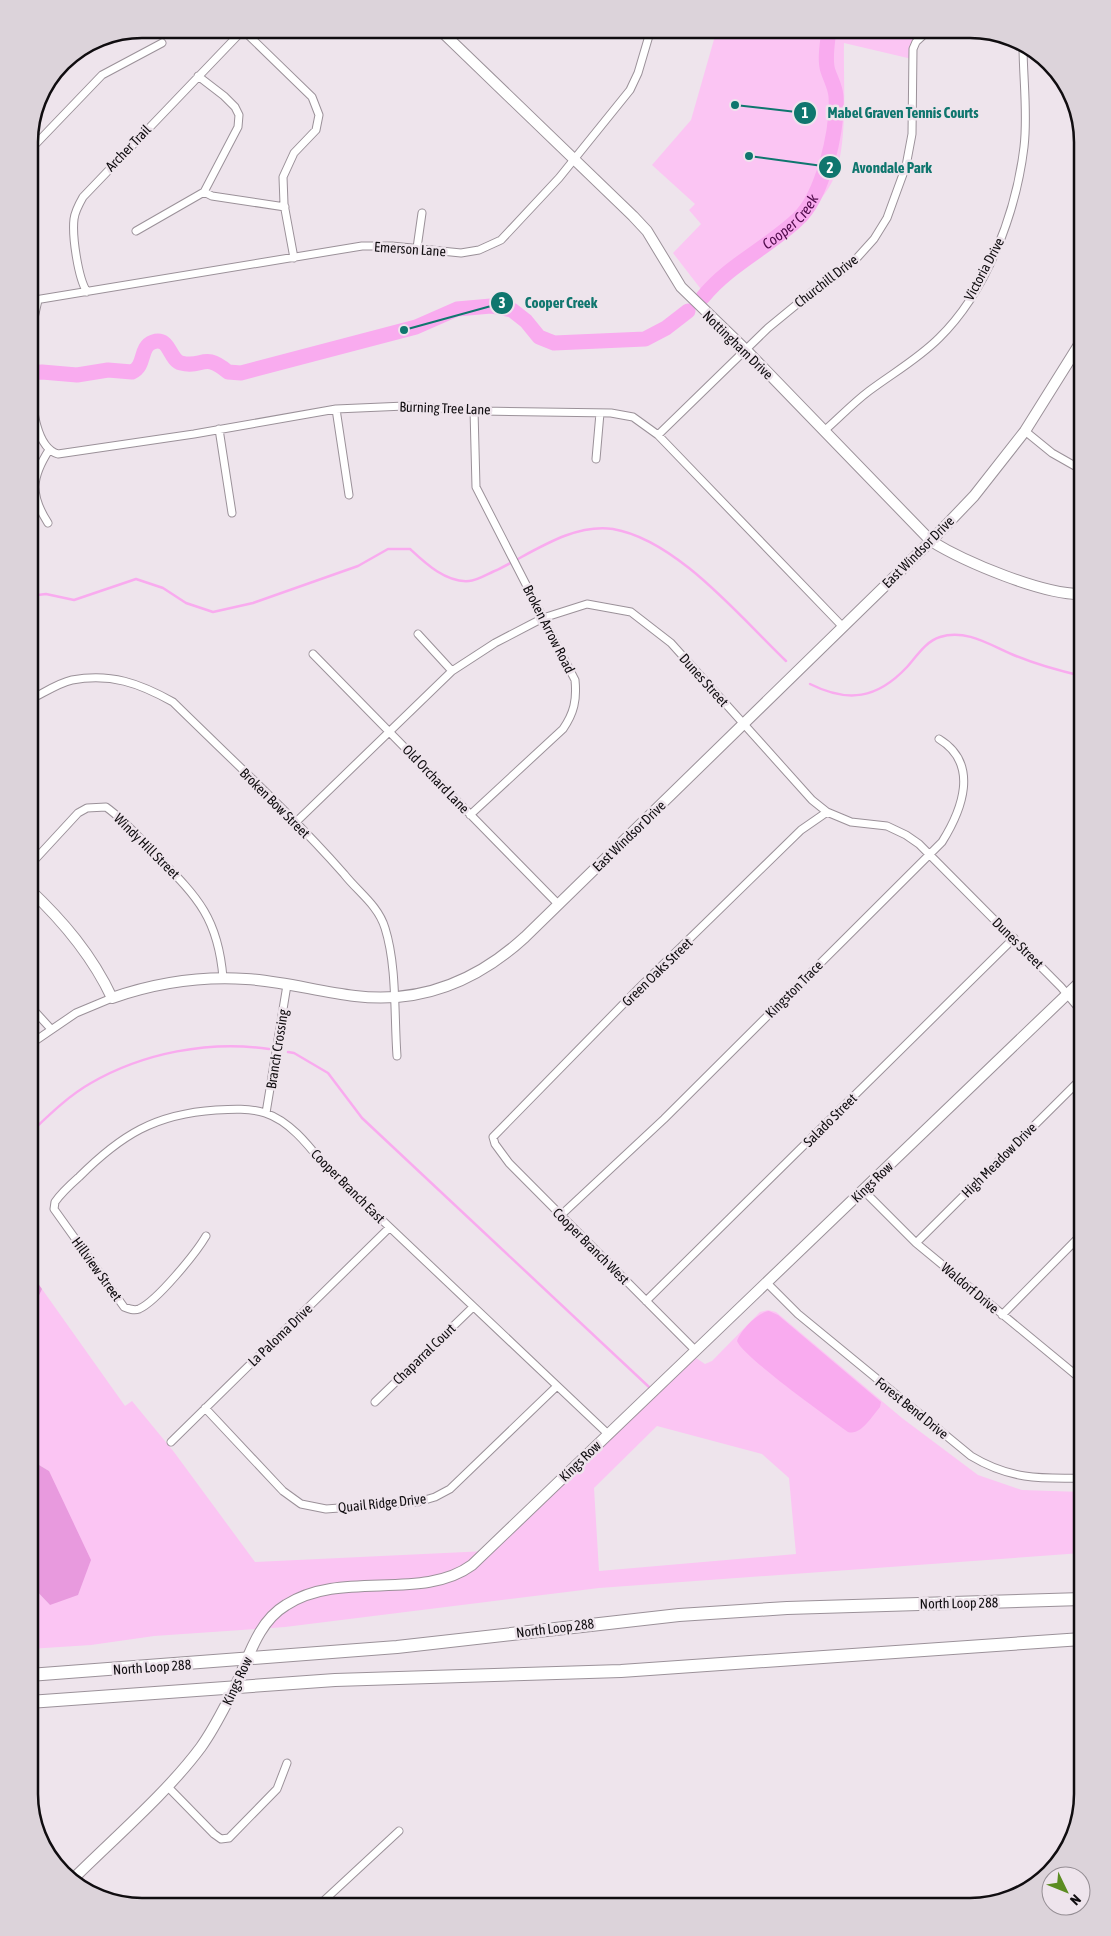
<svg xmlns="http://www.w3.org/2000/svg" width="1111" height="1936" font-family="'Asap Condensed',sans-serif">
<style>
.green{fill:#fbc5f3;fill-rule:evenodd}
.forest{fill:#e89ade}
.water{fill:#f9abef}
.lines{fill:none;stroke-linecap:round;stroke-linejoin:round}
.stream{stroke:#f9abef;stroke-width:2.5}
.river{stroke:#f9abef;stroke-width:15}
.street-casing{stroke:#9b9199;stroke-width:9}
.secondary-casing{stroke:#9b9199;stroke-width:12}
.highway-casing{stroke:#9b9199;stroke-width:14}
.street{stroke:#fff;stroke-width:7}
.secondary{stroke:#fff;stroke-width:10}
.highway{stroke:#fff;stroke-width:12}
.labels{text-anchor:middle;stroke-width:5;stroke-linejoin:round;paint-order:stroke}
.street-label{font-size:14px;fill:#100d10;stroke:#eee4ec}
.water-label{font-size:15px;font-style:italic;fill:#4f0a4a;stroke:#eee4ec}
.rim{fill:none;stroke:#100d10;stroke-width:2.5}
.leader{fill:none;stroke:#0f766e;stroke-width:2}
.callout-dot{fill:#0f766e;stroke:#eee4ec;stroke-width:2}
.mark-label{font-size:15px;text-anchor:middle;font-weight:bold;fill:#fff}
.callout-label{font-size:15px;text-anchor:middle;font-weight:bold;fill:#0f766e;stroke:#eee4ec;stroke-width:5;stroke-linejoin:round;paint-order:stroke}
</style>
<rect width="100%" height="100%" fill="#eee4ec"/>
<path class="green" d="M717 29H930L921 36 912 59 844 43C843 80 849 150 832 182 810 224 745 267 707 297L673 253 701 224 689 210 695 204 652 165 691 120Z
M42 1289 125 1406 132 1401 174 1452 255 1562 487 1551 690 1354 705 1364 712 1361 760 1312 768 1310 776 1312 902 1418 978 1475 1022 1490 1082 1492V1553L599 1588 285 1627 154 1636 91 1645 29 1649V1537L39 1564 32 1586 50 1605 49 1471 29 1459V1317ZM657 1426 762 1454 789 1478 796 1554 599 1571 594 1488Z"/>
<path class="forest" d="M29 1271 42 1289 29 1317Z
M29 1459 49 1471 91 1560 78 1595 50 1605 32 1586 39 1564 29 1537Z"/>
<path class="water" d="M769 1311 778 1315 881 1402 880 1407C872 1416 861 1436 848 1432 829 1418 742 1356 737 1341 740 1331 758 1312 769 1311Z"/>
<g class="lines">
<path class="stream" d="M29 596 46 594 74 600 136 579 163 588 186 603 213 612 253 603 358 566 388 549H410C425 563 446 583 469 581 477 581 489 573 497 570 532 553 572 523 613 529 677 540 740 617 786 661
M810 684C848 703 877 699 907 667 916 657 926 641 940 637 967 628 993 647 1016 656 1038 665 1060 671 1082 676
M288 1052 294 1053 328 1073 362 1118 649 1387
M29 1134C48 1116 68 1096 91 1083 143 1053 209 1040 269 1049"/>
<g class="river">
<path id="s1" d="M703 297C729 265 767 248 797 220 823 197 838 130 836 96 835 86 831 80 828 71 824 59 828 41 829 29"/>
<path d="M29 373 42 372 77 375 108 370 132 372C146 366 139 347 153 342 170 336 169 360 181 363 203 369 203 351 228 372L241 373 416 327 457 309 491 306 512 310 526 321 539 337 554 343 645 339 666 328 688 311"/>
</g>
<defs>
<path id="street" d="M242 29 312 97 319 115 316 130 294 153 283 177 284 204 294 258
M29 151 102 75 162 43
M204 192 212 196 285 207
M136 231 204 192 238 127 239 115 235 107 224 96 198 76
M417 248 422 213
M87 292C78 278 72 236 74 219 75 211 79 204 83 197L244 29
M29 301 362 246H392L461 253 479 250 501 240 559 178 630 90 638 73 651 29
M29 341 38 300
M29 369C32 392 32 447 58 454L194 434 336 409 405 406 483 411 611 413 633 417 658 435 843 627
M336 409 349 495
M219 429 232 513
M824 431C839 418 853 403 869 391 893 373 918 359 939 338 987 291 1016 213 1024 147 1028 114 1023 78 1023 45
M1025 431 1052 453 1082 470
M658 435 768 328 813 291 839 274 856 259 874 239 887 218 906 166 912 134 913 49 916 42 930 29
M596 459 600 413
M48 523C30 495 31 478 49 450
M418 634 452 671
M313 654 558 904
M29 700C42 694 58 683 72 680 111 673 139 683 173 702 230 758 291 814 344 874 358 892 378 905 385 928 397 966 394 1015 397 1056
M470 815 563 729C574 713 577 700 575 680L476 487 474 410
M295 823 452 671 495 643 543 618 587 604 631 612 671 643 812 800 827 812 851 822 887 826 906 835 919 844 1061 987 1082 1012
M29 866 78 813 87 808 106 807C123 819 139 837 153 852 195 895 218 915 223 978
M29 1005 51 1029
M29 1045 76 1013 112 998
M266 1113 287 985
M863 1190 916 1243 1082 1380
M560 1216 664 1119 942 842C962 810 980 764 939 739
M206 1236C196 1253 157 1301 139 1309 134 1311 129 1309 124 1307L54 1209 55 1202C62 1192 70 1185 79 1177 121 1135 155 1114 216 1110 232 1109 250 1108 265 1113 290 1121 309 1146 325 1166L608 1434
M916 1243 1082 1078
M767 1283 798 1314 971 1456C1009 1479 1039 1479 1082 1478
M646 1301 1014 938
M1002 1315 1082 1234
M695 1350 509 1163 495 1144 493 1137 640 987 801 830 827 812
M375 1402 473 1307
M205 1408 283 1491 301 1504 326 1509 418 1502 435 1497 450 1489 556 1387
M171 1442 389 1228
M167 1786 214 1834 221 1839 229 1838 277 1789 287 1763
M317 1907 399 1831"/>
<path id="secondary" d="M439 29 633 216 647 231 681 287 746 350 931 541C965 562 1043 595 1082 594
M29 889C63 921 92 955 112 998 155 983 200 976 246 979 283 981 319 992 355 996 420 1004 477 981 525 937L931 541 974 496 1025 431 1082 340
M72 1880C113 1839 167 1793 201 1747 214 1729 223 1710 233 1691 248 1661 256 1623 286 1605 341 1569 422 1602 472 1565L1082 980"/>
<path id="highway" d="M29 1675 397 1647 679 1615 787 1608 1082 1599
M29 1702 335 1680 621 1671 1082 1639"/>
</defs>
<use href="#street" class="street-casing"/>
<use href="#secondary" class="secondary-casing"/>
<use href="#highway" class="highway-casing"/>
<use href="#street" class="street"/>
<use href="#secondary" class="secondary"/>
<use href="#highway" class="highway"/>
</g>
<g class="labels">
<g class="street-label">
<text transform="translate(128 148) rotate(-46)" y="5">Archer Trail</text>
<text transform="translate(410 249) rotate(4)" y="5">Emerson Lane</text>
<text transform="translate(984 269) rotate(-62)" y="5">Victoria Drive</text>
<text transform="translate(826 281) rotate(-38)" y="5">Churchill Drive</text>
<text transform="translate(738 345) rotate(44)" y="5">Nottingham Drive</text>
<text transform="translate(445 408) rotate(2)" y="5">Burning Tree Lane</text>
<text transform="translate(918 552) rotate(-45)" y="5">East Windsor Drive</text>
<text transform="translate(549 629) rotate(63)" y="5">Broken Arrow Road</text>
<text transform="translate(704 680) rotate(48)" y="5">Dunes Street</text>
<text transform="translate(436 779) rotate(46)" y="5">Old Orchard Lane</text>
<text transform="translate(275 803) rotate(45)" y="5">Broken Bow Street</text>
<text transform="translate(629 836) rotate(-44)" y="5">East Windsor Drive</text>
<text transform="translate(147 846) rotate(45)" y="5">Windy Hill Street</text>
<text transform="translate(1018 943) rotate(45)" y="5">Dunes Street</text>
<text transform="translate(657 972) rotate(-44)" y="5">Green Oaks Street</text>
<text transform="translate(794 989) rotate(-45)" y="5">Kingston Trace</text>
<text transform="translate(277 1049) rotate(-81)" y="5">Branch Crossing</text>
<text transform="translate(830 1120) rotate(-45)" y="5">Salado Street</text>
<text transform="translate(999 1160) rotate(-45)" y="5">High Meadow Drive</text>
<text transform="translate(872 1182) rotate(-44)" y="5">Kings Row</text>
<text transform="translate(348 1186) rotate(45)" y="5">Cooper Branch East</text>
<text transform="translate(591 1246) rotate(45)" y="5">Cooper Branch West</text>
<text transform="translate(97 1269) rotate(54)" y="5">Hillview Street</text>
<text transform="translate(970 1288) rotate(40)" y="5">Waldorf Drive</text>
<text transform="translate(280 1335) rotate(-44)" y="5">La Paloma Drive</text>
<text transform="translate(424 1354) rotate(-44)" y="5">Chaparral Court</text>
<text transform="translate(912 1408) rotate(39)" y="5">Forest Bend Drive</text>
<text transform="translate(580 1461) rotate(-44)" y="5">Kings Row</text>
<text transform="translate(382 1503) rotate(-6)" y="5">Quail Ridge Drive</text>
<text transform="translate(959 1603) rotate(-1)" y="5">North Loop 288</text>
<text transform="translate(555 1628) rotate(-7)" y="5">North Loop 288</text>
<text transform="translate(152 1667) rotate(-4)" y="5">North Loop 288</text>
<text transform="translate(237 1681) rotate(-65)" y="5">Kings Row</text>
</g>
<g class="water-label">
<text dy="5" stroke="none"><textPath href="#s1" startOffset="116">Cooper Creek</textPath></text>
</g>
</g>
<path d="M0 0H1111V1936H0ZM142 38H970A104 104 0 0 1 1074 142V1794A104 104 0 0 1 970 1898H142A104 104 0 0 1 38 1794V142A104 104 0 0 1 142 38Z" fill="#dcd3da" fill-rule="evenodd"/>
<path class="rim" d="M142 38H970A104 104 0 0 1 1074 142V1794A104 104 0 0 1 970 1898H142A104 104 0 0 1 38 1794V142A104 104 0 0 1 142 38Z"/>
<path class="leader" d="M735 105L805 113M749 156L830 167M404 330L502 303"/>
<g class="callout-dot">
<circle cx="735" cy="105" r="5"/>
<circle cx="749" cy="156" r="5"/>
<circle cx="404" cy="330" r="5"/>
<circle cx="805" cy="113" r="12"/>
<circle cx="830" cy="167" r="12"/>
<circle cx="502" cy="303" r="12"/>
</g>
<g class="mark-label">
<text x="805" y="118">1</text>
<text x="830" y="173">2</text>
<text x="502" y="308">3</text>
</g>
<g class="callout-label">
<text x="903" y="118">Mabel Graven Tennis Courts</text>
<text x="892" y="173">Avondale Park</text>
<text x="561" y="308">Cooper Creek</text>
</g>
<g transform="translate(1066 1891) rotate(133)"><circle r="24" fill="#eee4ec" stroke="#958e94"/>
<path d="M0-4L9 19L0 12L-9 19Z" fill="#5b8c21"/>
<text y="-8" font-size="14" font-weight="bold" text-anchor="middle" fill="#100d10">N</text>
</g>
</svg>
